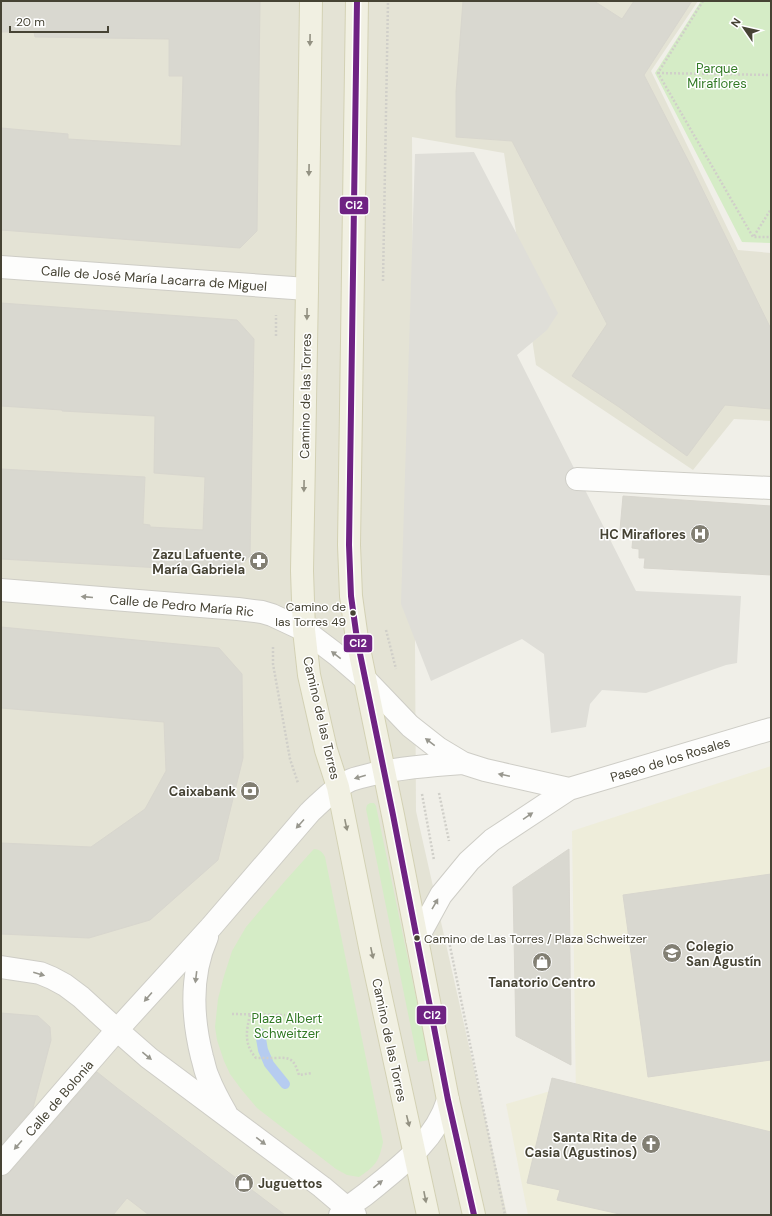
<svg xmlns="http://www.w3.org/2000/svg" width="772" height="1216" font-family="'DM Sans',sans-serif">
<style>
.residential{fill:#e4e3d5}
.education{fill:#eeedda}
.green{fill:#d5ecc6}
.parking{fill:#dfded8}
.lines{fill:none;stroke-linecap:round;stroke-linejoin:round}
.stream{stroke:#b6ccf0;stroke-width:10}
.building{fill:#d9d8d0;stroke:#d8d6ce}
.minor-casing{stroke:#cecdc6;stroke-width:24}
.major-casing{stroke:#d3d1b4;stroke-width:24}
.path{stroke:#d0cfc9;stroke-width:2.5;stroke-dasharray:2 2;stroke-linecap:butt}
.minor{stroke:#fdfdfc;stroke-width:22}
.major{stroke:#f1f0e2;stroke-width:22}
.bus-1-casing{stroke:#fff;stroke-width:9}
.bus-1{stroke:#6f2283;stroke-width:6}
.oneway{fill:#939182}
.oneway2{fill:#98978e}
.bus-dot{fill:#464334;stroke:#fff;stroke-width:1.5}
.labels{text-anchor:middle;stroke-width:3;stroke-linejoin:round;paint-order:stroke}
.bus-label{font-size:12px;fill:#464334;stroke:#fff;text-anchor:end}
.park-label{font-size:13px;fill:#327a25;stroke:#fff}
.street-label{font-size:13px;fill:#464334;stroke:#fff}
.poi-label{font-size:13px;font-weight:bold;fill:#464334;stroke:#fff;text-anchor:end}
.line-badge{stroke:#fff;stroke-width:1.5}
.badge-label{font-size:11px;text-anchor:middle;font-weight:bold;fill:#fff}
</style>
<rect width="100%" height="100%" fill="#f0efe8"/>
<path class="residential" d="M1 1H698L651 71 738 250 771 253V421L734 419 693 470 536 365 504 153 412 137 416 811 507 1215H1Z"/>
<path class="education" d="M771 766V1215H528L506 1104 547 1092H555L576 1097 572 831Z"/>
<path class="green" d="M701 1H771V243L742 242 655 73Z
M370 803H374L376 806 429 1060 418 1062 366 809 367 805Z
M314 849C320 849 323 853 325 857L383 1142C379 1161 376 1166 359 1177L347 1175 336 1169 257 1108 241 1089 230 1074 224 1061 217 1040 215 1027 218 999 224 976 232 951 246 927 285 881 312 851Z"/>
<path class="parking" d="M474 152 558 313 547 330 517 355 636 591 741 596 737 663 726 665 646 693 602 690 590 704 586 727 551 733 544 654 522 639 431 681 401 604 415 154Z"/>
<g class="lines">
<path class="stream" d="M260 1033 263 1050 269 1064 285 1084"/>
</g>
<path class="building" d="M1 1H260L257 231 240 248 1 230V128L68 134V139L181 146 183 76H169V39L35 37 34 32H1Z
M463 1H594L622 19 634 1H692L644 75 692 168 771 329V409L725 405 687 456 619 407 572 376 607 324 512 141 456 137V92Z
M1 303 237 320 254 339 250 556 233 572 1 559V469L145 477 143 524 150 525V527L203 530 205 477 154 473 155 416 62 411V410L1 406Z
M623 496 771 506V575L644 568 645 558H639V549L632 548 633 537H628L629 531 620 530Z
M1 627 219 648 242 674 243 758 218 860 150 920 89 938 1 934V843L91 847 145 809 166 771 164 722 1 708Z
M569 849 571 1065 516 1036 513 887Z
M771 874V1060L648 1077 623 895Z
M1 1013 38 1016 50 1027 51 1040 33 1108 1 1145Z
M97 1072 117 1088 285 1215H149L127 1198 113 1215H1V1176H5L10 1172Z
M552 1078 771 1132V1215H624L557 1200 560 1190 527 1183Z"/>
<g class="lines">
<defs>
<path id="minor" d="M1 267 307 289
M577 479 771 488
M1 590 238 609 262 612 272 615 304 630 337 655 366 680 410 726 438 748 463 763 485 770 569 789
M207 937C190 975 192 1017 202 1057 204 1063 205 1071 208 1077 213 1090 219 1101 226 1113
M417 939 441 895 469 861 492 840 569 789 771 729
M1 967 40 973 52 978 65 985 81 997 117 1030 149 1058 322 1187 355 1215
M1 1164 117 1030 211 927 310 812C322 801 335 787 351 780 359 777 369 775 377 773 406 767 434 765 463 763
M340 1215C348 1206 357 1201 366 1194 399 1167 435 1142 448 1100"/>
<path id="major" d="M311 1 307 289 302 571 304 630 309 675 326 750 338 787 370 947 428 1215
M357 1 349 545 351 596 357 639 393 815 448 1100 474 1215"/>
</defs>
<use href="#minor" class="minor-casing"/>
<use href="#major" class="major-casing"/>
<path class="path" d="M703 1 658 73 753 237H771
M658 73 771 75
M754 236 771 209
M383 281 388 1
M276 336V315
M386 630 396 669
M273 647V664L290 759 298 783
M439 793 449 841
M422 794 434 860
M449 941 505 1215
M232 1014 285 1015
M250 1015C246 1032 244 1044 256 1058 263 1058 269 1058 276 1058 292 1057 294 1060 299 1075L312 1073"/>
<use href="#minor" class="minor"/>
<use href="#major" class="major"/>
<defs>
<path id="bus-1" d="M357 1 349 545 351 596 357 639 393 815 448 1100 474 1215"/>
</defs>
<use href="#bus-1" class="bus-1-casing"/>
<use href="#bus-1" class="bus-1"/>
</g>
<defs><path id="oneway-solid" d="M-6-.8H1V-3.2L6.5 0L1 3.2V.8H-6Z"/></defs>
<g class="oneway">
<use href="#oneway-solid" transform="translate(310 40) rotate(91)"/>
<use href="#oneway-solid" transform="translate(309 170) rotate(91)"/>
<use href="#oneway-solid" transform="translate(307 314) rotate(91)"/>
<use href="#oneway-solid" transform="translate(304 486) rotate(91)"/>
<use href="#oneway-solid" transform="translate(346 825) rotate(78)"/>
<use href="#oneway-solid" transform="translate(372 953) rotate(78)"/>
<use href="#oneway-solid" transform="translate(408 1121) rotate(76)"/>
<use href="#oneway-solid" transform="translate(425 1197) rotate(79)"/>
</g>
<g class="oneway2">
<use href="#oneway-solid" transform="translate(87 597) rotate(-175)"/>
<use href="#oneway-solid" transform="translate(336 655) rotate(-142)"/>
<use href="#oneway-solid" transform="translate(430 742) rotate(-143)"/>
<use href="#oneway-solid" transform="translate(504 775) rotate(-168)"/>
<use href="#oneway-solid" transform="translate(360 777) rotate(164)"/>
<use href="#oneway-solid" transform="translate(528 816) rotate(-34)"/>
<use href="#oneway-solid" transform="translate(300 824) rotate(132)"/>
<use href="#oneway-solid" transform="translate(435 904) rotate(-60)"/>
<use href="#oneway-solid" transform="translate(39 974) rotate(16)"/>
<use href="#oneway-solid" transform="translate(196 977) rotate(97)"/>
<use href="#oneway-solid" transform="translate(148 997) rotate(131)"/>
<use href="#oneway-solid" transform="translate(147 1056) rotate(39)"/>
<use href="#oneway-solid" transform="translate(261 1141) rotate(37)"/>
<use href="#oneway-solid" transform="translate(18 1145) rotate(131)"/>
<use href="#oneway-solid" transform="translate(378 1184) rotate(-39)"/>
</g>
<defs>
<symbol id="hospital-disc" viewBox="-11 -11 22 22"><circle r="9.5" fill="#827f73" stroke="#fff"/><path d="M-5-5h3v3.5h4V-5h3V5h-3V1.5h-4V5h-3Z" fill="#fff"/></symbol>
<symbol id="pharmacy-disc" viewBox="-11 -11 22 22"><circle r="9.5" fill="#827f73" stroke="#fff"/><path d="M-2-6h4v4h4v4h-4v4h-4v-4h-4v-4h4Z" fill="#fff"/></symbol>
<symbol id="bank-disc" viewBox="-11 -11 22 22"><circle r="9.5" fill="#827f73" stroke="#fff"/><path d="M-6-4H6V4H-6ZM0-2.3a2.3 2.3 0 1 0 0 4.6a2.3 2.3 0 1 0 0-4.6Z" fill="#fff"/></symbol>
<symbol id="school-disc" viewBox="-11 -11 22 22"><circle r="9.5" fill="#827f73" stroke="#fff"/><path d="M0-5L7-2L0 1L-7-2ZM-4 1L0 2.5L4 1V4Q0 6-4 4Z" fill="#fff"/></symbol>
<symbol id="shop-disc" viewBox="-11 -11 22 22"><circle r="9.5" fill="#827f73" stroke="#fff"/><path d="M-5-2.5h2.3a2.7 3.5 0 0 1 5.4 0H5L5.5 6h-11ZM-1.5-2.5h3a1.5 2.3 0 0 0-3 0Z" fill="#fff"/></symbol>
<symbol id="church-disc" viewBox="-11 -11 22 22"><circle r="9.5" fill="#827f73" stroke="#fff"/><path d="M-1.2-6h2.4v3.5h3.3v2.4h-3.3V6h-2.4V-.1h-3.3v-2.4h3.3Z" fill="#fff"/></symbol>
</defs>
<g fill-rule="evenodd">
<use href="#hospital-disc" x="689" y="523" width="22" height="22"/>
<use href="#pharmacy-disc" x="248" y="550" width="22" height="22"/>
<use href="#bank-disc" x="239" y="780" width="22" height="22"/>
<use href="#school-disc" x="661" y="942" width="22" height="22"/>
<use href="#shop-disc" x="531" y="951" width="22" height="22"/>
<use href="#church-disc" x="640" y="1133" width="22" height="22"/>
<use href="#shop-disc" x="233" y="1172" width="22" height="22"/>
</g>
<g class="bus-dot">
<circle cx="353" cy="613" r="3.5"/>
<circle cx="417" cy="938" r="3.5"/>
</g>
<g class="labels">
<g class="bus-label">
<text x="346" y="611">Camino de<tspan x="346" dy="15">las Torres 49</tspan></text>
<text x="424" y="943" text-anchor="start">Camino de Las Torres / Plaza Schweitzer</text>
</g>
<g class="park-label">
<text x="717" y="73">Parque<tspan x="717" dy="15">Miraflores</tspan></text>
<text x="287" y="1023">Plaza Albert<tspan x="287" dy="15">Schweitzer</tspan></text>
</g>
<g class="street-label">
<text transform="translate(154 278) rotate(4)" y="5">Calle de José María Lacarra de Miguel</text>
<text transform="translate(305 396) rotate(-89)" y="5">Camino de las Torres</text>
<text transform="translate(182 605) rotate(5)" y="5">Calle de Pedro María Ric</text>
<text transform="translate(322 718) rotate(77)" y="5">Camino de las Torres</text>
<text transform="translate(670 759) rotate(-17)" y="5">Paseo de los Rosales</text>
<text transform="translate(390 1040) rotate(78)" y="5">Camino de las Torres</text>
<text transform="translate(59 1098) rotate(-49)" y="5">Calle de Bolonia</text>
</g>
<g class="poi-label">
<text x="686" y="539">HC Miraflores</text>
<text x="245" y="559">Zazu Lafuente,<tspan x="245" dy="15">María Gabriela</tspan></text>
<text x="236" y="796">Caixabank</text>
<text x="686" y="951" text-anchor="start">Colegio<tspan x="686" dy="15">San Agustín</tspan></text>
<text x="542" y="987" text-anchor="middle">Tanatorio Centro</text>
<text x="637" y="1142">Santa Rita de<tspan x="637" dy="15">Casia (Agustinos)</tspan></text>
<text x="258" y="1188" text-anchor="start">Juguettos</text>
</g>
</g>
<g class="line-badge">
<rect x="339" y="196" width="30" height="19" rx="4" fill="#6f2283"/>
<rect x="343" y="634" width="30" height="19" rx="4" fill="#6f2283"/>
<rect x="416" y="1005" width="31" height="20" rx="4" fill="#6f2283"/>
</g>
<g class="badge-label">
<text x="354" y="209">Ci2</text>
<text x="358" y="647">Ci2</text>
<text x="432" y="1019">Ci2</text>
</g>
<rect width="772" height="1216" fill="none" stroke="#464334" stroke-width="4"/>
<g transform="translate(744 28) rotate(304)" stroke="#ffffff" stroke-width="3" paint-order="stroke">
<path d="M0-3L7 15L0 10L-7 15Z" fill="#464334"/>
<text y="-6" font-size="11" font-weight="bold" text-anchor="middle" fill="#464334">N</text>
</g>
<path d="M10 26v6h98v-6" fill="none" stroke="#464334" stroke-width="2"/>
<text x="16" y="26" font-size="12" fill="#464334" stroke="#ffffff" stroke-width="3" paint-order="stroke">20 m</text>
</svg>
